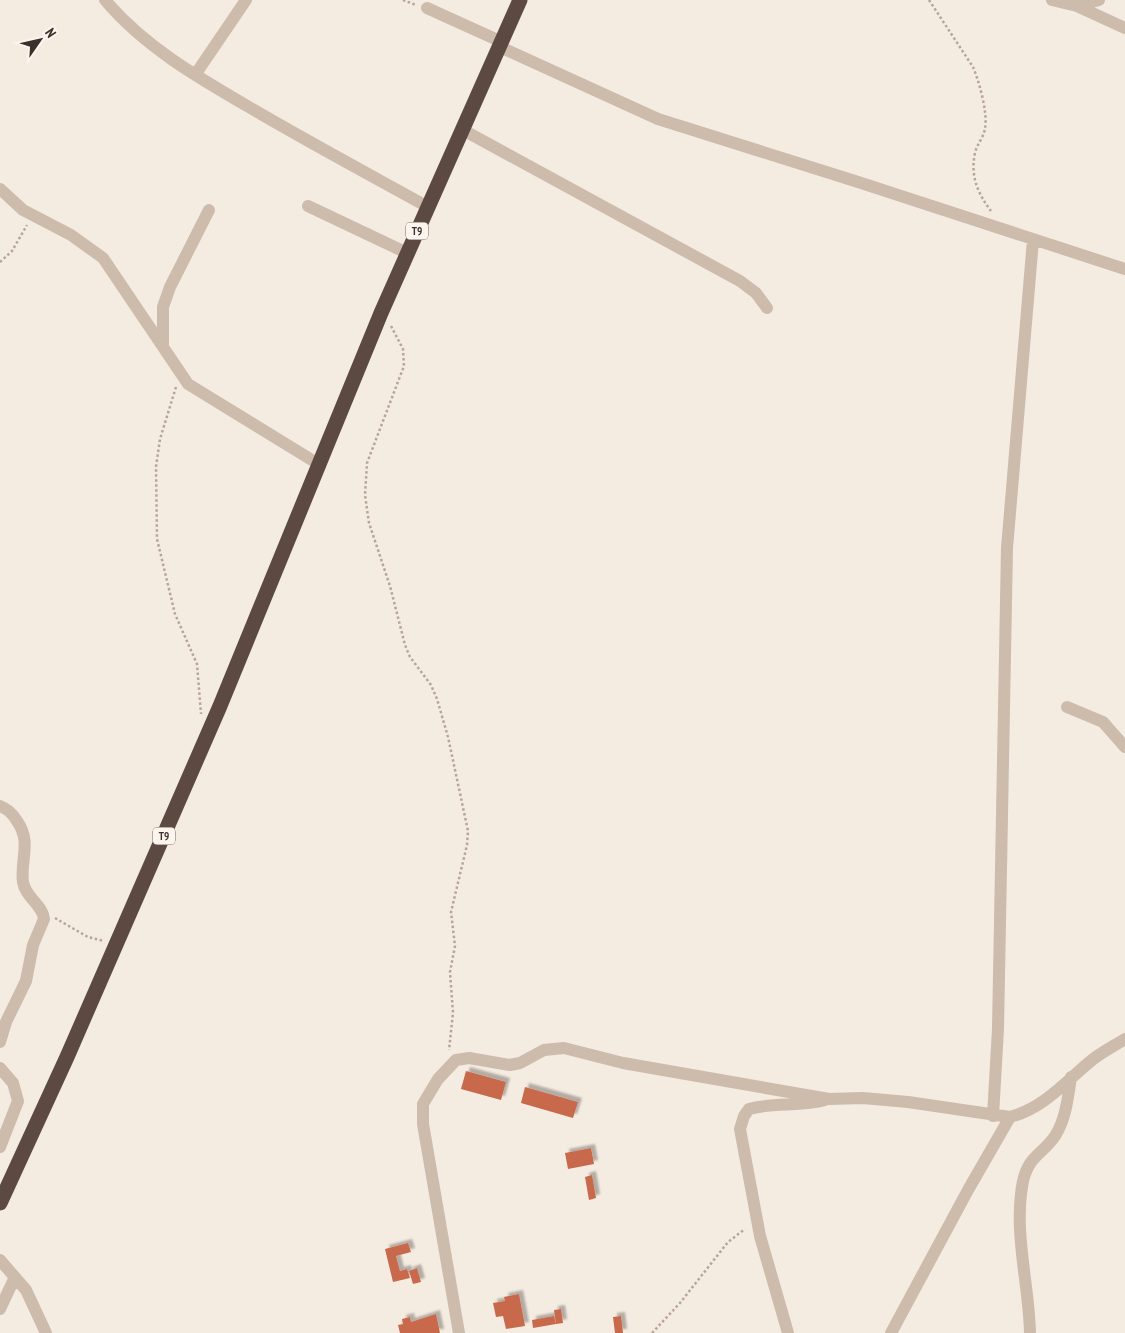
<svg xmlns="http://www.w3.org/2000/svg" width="1125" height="1333" font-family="'PT Sans Narrow',sans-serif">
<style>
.building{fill:#c8694b;filter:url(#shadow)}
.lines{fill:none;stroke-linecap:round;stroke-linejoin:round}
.path{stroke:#b9a596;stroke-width:2.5;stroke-dasharray:2.5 2.5;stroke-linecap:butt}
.minor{stroke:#cdbbac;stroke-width:12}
.highway{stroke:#5c4a42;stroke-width:15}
.labels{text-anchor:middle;stroke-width:4;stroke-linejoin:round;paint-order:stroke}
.shield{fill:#fbf5ee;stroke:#756b66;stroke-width:1}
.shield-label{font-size:11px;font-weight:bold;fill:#3b302b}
</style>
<defs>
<filter id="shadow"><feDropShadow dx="4" dy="-4" stdDeviation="1" flood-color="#0004"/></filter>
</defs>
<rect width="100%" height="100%" fill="#f4ebe1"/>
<path class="building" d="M466 1071 506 1082 501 1100 461 1089Z
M525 1087 578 1102 573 1118 521 1103Z
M591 1148 594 1164 568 1169 565 1153Z
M592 1175 596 1198 589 1200 585 1177Z
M408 1243 411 1252 396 1256 400 1271 407 1269 410 1278 393 1282 385 1249Z
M417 1268 421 1282 413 1284 409 1271Z
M519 1294 525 1326 506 1329 503 1316 496 1317 493 1303 505 1301 504 1297Z
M561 1309 563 1323 556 1324 554 1310Z
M436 1314 440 1333H400L398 1325 403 1324 402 1319 410 1317 411 1322Z
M554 1316 556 1324 533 1328 532 1320Z
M621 1316 623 1333H615L613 1317Z"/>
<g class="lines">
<path class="path" d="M403 0 416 5
M929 0 973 67C979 81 988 113 985 128 984 137 977 144 975 153 970 176 978 194 991 211
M0 262 12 251 27 225
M391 326 403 349 404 366 367 463 365 495 369 523 390 586 405 645 410 657 431 685 437 699 448 737 468 831 467 845 451 912 455 946 450 972 453 1013 449 1050
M176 387 160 439 156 467 157 539 175 614 197 664 201 714
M55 918 88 937 104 941
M652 1333 680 1303 728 1242 745 1229"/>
<path class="minor" d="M105 0C147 50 206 82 261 114 316 146 372 176 428 207
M1052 0 1077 6 1125 28
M1077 6 1099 0
M427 8 502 42
M500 47 658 119 855 181 1125 269
M195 75 246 0
M463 130 740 281 756 293 767 308
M0 189 23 210 71 235 103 258 188 384 320 465
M308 206 407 253
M163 347V307L170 287 209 210
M1067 707 1103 722 1125 747
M0 806C8 809 13 814 17 821 32 842 20 860 23 882 25 897 43 905 44 919L33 945 26 981 6 1022 0 1042
M0 1068 13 1083 18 1101 0 1147
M993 1116 998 1029 1007 548 1033 240
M0 1260 26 1290 46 1333
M0 1309 15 1277
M459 1333 423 1124V1104L438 1079 456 1060 469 1058 510 1065 520 1063 544 1050 564 1048 623 1063 829 1099 863 1098 908 1102 1010 1117C1044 1108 1065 1082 1092 1060 1102 1052 1114 1046 1125 1039
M788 1333 760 1236 740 1129 744 1116 749 1109C774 1102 800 1107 825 1100
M891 1333 968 1190 1010 1117
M1030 1333C1029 1283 1013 1232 1023 1181 1029 1155 1043 1154 1055 1136 1066 1119 1068 1097 1071 1077"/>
<path class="highway" d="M0 1203 67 1057 220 706 381 313 520 0"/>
</g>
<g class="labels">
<g class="shield">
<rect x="406" y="222.5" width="22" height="17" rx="4"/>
<rect x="153" y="827.5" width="22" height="17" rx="4"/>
</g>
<g class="shield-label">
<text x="417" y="235">T9</text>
<text x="164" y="840">T9</text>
</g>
</g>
<g transform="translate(40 40) rotate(56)" stroke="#fbf5ee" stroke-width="4" paint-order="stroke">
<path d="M0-4L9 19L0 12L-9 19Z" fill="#3b302b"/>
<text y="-8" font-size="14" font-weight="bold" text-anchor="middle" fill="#3b302b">N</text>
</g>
</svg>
